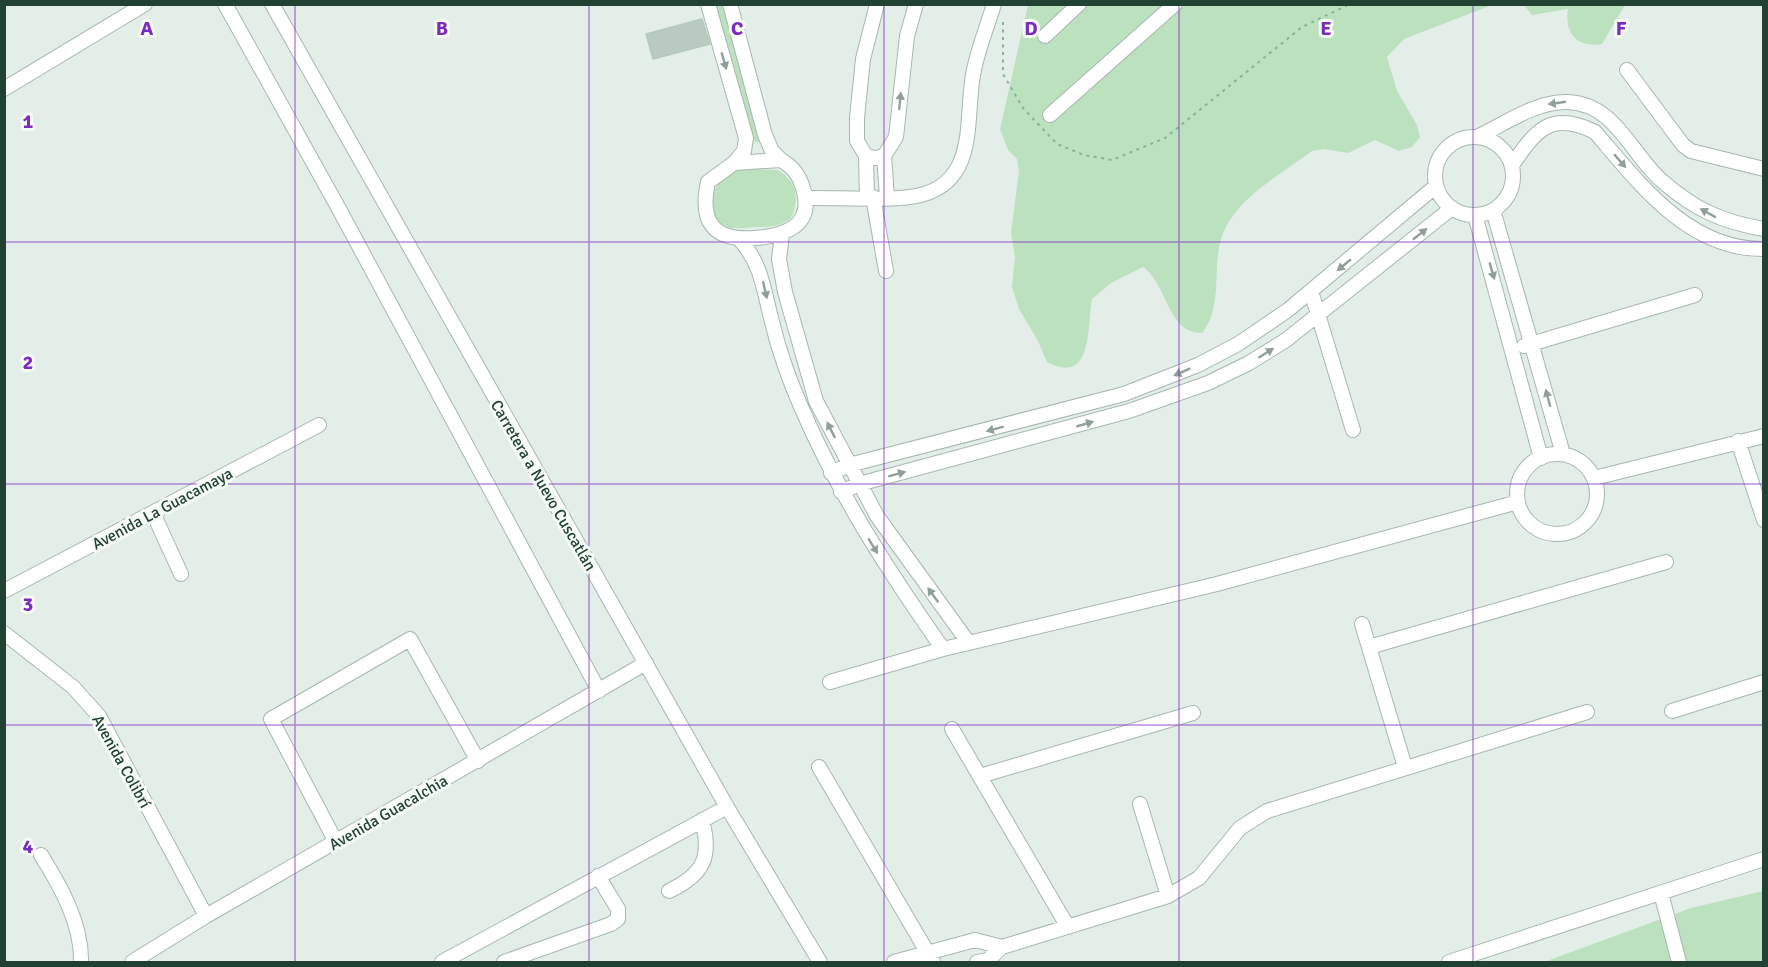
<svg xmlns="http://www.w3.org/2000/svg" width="1768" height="967" font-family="Signika,sans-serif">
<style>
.green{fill:#bbe1be}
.building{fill:#b9cac0;stroke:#b5c9bd;stroke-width:1.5}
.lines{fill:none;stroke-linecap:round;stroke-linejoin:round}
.minor-casing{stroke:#a6b7ae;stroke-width:16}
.path{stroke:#82b49b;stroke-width:2;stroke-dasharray:3 4.5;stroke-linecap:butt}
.minor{stroke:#fff;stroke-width:14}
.oneway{fill:#90a099}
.grid{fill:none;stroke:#7b2cbf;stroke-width:1.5;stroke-opacity:0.55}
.labels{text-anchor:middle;stroke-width:6;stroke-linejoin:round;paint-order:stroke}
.street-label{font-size:16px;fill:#214233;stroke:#f5faf6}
.grid-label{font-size:20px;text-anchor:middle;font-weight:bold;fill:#7b2cbf;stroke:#f5faf6;stroke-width:6;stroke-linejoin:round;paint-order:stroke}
</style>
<rect width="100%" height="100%" fill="#e4eee8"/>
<path class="green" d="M714 5H723L760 139 758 142 752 141Z
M1028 5H1492L1404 39 1387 57 1397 91 1417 125 1420 137 1412 147 1399 151 1375 140 1348 153 1324 149 1312 151C1278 177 1227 202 1219 248 1214 276 1221 310 1202 333 1167 333 1168 285 1143 267L1111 283 1092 299C1087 328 1093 386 1047 362L1038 341 1019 309 1012 287 1015 257 1011 233 1019 171 1017 159 1008 150 1000 129Z
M1524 5H1625L1602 44C1577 48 1564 33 1568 9L1532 15Z
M778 170C797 182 800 198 791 218 780 227 770 227 756 227 748 227 736 230 728 227 701 217 712 176 737 171 749 168 765 170 778 170Z
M1763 891V962H1544L1691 908Z"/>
<path class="building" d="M702 19 710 44 653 59 646 34Z"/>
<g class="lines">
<defs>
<path id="minor" d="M225 4 339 209 599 691
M272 4 727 807 820 962
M708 4 746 138 744 151 734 163
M730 4 765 135 772 151 781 160
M1045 36 1079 4
M1627 70 1683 145 1691 151 1764 169
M4 89 145 4
M1050 115 1175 4
M1479 136C1506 123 1537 101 1567 102 1615 103 1631 154 1662 181 1694 209 1722 222 1764 229
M1435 176a39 39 0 1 1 78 0a39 39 0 1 1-78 0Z
M866 156 876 158 884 156 896 137 907 36 916 4
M884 156 887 197
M781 160C793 167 799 175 803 188 815 226 784 236 755 238 714 241 699 223 708 182L734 163Z
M1512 165C1536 130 1551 110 1595 132 1639 183 1688 250 1764 249
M867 197 866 156 857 141V118L863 59 877 4
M873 197 886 271
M806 198C836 197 894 202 921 195 978 180 965 120 973 75 977 51 987 28 994 4
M1493 210 1563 454
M1475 215 1541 458
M782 235 779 259 785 292 816 401 877 516 968 642
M739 239C762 263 764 292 772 322 779 351 790 382 802 409 839 495 889 572 943 649
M1311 291 1353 430
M1524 346 1695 295
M1738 441 1764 520
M1517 494a40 40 0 1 1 80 0a40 40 0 1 1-80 0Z
M831 473 849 465 1124 394 1198 365 1238 344 1288 310 1436 186
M1594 478 1764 436
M841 492 859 484 1129 411 1208 383 1249 363 1286 340 1452 208
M153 513 181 574
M4 591 319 425
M1362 624 1405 767
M4 633 73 687 99 716 206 916
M1369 647 1666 562
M830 682 943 649 1217 584 1518 502
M1672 711 1764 682
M952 729 1068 927
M819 767 933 962
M980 776 1193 713
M1140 804 1168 896
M336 842 271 719 410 639 478 761
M41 855C61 887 82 924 81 962
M669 891C704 874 712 857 702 820
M1661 893 1679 962
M132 962 206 916 646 663
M442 962 727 807
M504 962 611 924 618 919V909L598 876
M894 962 975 940 1002 947
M977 962 988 960 1002 947 1168 896 1199 878 1240 828 1267 811 1587 712
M1449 962 1764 859"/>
</defs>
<use href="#minor" class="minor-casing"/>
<path class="path" d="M1003 22V74L1023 108 1057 144 1084 155 1112 160 1165 138 1302 27 1350 4"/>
<use href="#minor" class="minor"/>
</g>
<defs><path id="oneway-solid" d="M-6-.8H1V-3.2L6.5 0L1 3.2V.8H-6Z" transform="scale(1.5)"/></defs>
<g class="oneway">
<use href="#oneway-solid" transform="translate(724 61) rotate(74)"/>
<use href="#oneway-solid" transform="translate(900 101) rotate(-84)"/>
<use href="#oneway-solid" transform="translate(1557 103) rotate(172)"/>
<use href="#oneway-solid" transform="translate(1620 161) rotate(49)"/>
<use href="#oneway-solid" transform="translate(1708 213) rotate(-151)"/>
<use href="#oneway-solid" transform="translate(1420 234) rotate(-38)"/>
<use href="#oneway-solid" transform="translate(1344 265) rotate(141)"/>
<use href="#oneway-solid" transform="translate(1492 271) rotate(74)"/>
<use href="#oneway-solid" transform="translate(765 290) rotate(77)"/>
<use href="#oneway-solid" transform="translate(1266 353) rotate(-32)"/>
<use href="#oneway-solid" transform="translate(1182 372) rotate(156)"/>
<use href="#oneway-solid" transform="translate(1548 398) rotate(-105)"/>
<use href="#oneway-solid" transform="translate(1085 424) rotate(-16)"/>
<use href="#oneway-solid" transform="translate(995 429) rotate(165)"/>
<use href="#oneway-solid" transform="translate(831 430) rotate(-117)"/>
<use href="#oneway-solid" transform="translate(897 474) rotate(-15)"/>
<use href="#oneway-solid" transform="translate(873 546) rotate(59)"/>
<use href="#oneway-solid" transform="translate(933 595) rotate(-126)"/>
</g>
<path class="grid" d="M295 4V962M589 4V962M884 4V962M1179 4V962M1473 4V962M4 242H1764M4 484H1764M4 725H1764"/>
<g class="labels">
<g class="street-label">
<text transform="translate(544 485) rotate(60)" y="6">Carretera a Nuevo Cuscatlán</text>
<text transform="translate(162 508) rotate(-28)" y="6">Avenida La Guacamaya</text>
<text transform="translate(122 761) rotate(61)" y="6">Avenida Colibrí</text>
<text transform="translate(388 812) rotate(-30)" y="6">Avenida Guacalchia</text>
</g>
</g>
<g class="grid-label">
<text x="147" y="35">A</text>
<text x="442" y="35">B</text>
<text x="737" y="35">C</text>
<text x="1031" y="35">D</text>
<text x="1326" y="35">E</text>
<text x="1621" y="35">F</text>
<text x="28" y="128">1</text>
<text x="28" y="369">2</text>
<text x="28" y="611">3</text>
<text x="28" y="853">4</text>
</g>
<rect width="1768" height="967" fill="none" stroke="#214233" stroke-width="12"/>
</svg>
